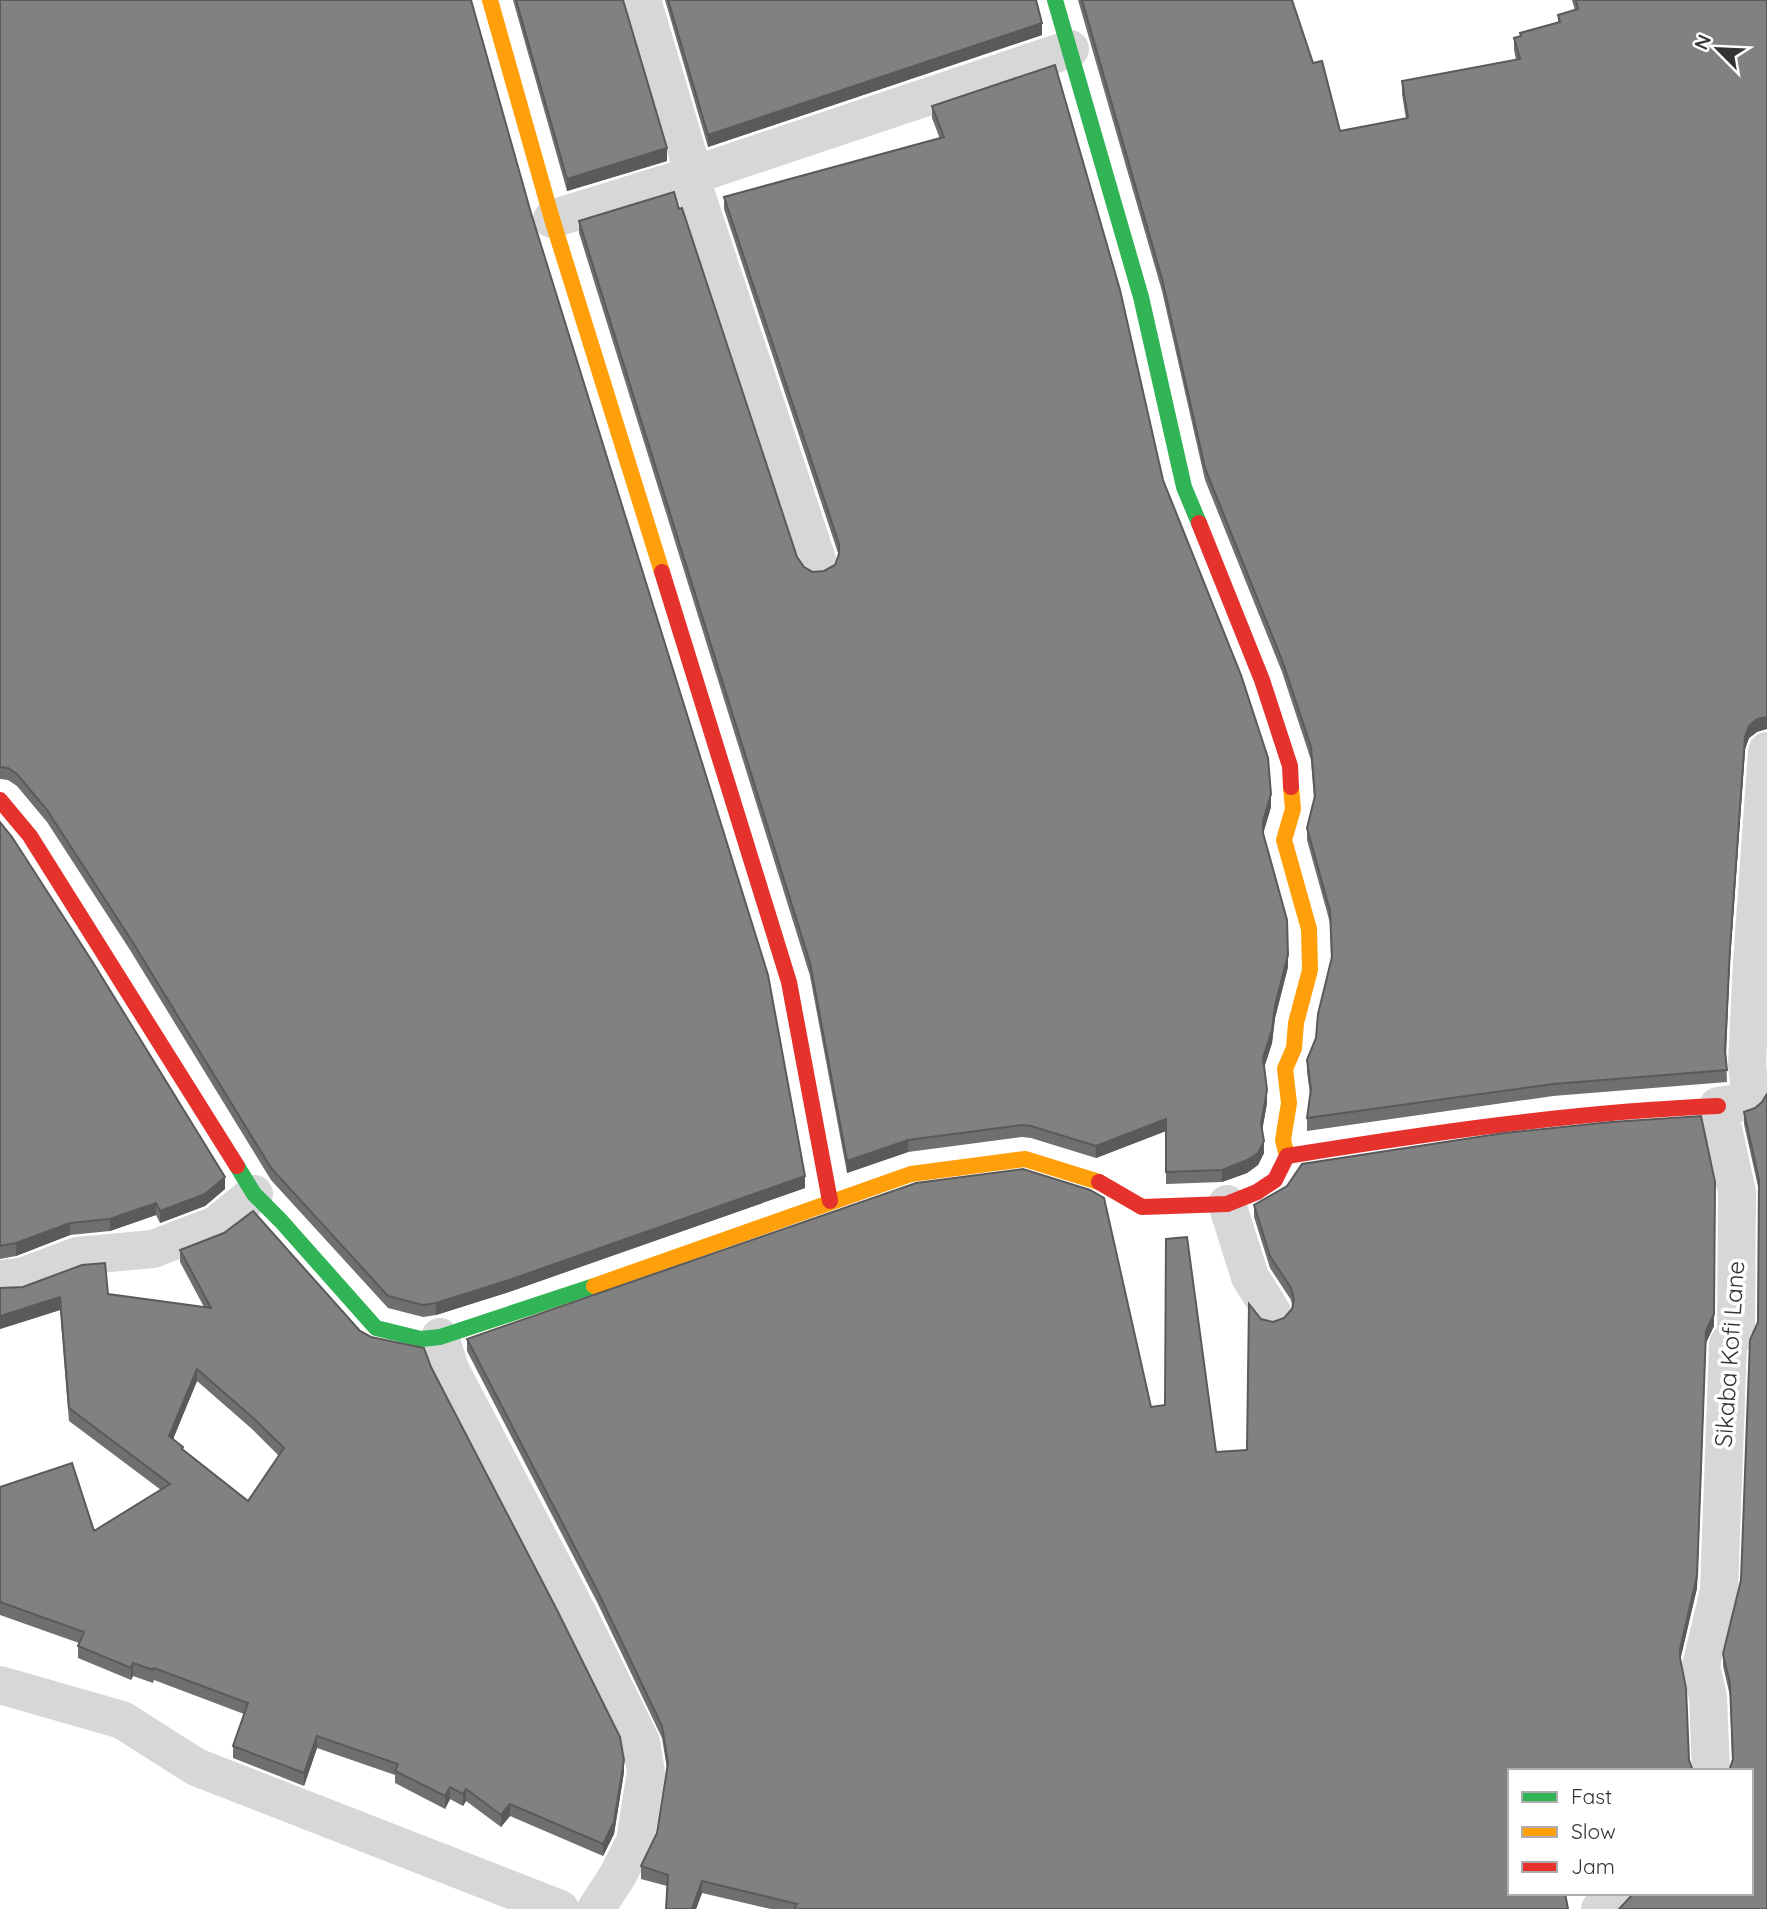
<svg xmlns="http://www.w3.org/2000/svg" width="1767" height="1909" font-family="Quicksand,sans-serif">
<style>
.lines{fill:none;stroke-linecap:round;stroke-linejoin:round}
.street{stroke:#d7d7d7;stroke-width:38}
.fast{stroke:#30b455;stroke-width:16}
.slow{stroke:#ff9f0a;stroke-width:16}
.jam{stroke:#e5322d;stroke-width:16}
.wall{fill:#6f6f6f;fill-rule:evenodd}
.shaded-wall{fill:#5a5a5a}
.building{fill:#818181;stroke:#5a5a5a;stroke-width:2;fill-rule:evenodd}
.labels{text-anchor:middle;stroke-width:7;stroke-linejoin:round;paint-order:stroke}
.street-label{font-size:24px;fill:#333;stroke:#fff}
</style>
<rect width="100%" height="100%" fill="#fff"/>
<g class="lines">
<path class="street" d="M642 0 688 155 696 194 818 563
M552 219 691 176 1070 49
M1227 1204 1250 1277 1272 1312
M0 1279 21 1277 77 1256 153 1249 216 1225 254 1194
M440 1337 450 1369 577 1612 641 1742 646 1772 635 1841 618 1875 596 1909
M0 1685 122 1720 196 1767 560 1909
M1711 1771 1708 1697 1701 1666 1719 1591 1728 1344 1736 1334 1737 1192 1718 1106 1744 1102 1750 1093 1747 1064 1752 962 1767 751
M1600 1909 1617 1893"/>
<path class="fast" d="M1055 0 1141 297 1184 487 1199 523
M237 1166 254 1194 281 1221 376 1328 421 1339 440 1337 594 1286"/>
<path class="slow" d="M490 0 552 219 662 572
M1287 1156 1283 1140 1289 1103 1285 1069 1294 1048 1296 1023 1310 970 1309 929 1284 840 1293 809 1291 787
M594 1286 911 1174 1025 1159 1099 1182"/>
<path class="jam" d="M1199 523 1262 680 1290 766 1291 787
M662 572 789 982 830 1201
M0 800 30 836 237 1166
M1099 1182 1142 1207 1227 1204 1257 1192 1275 1180 1287 1156C1430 1133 1573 1112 1718 1106"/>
</g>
<path class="wall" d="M0 0 805 1188 509 1292 436 1315 423 1317 388 1308 271 1180 130 950 47 822 17 786 8 780 0 779Z
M513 0H623L667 161 567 191Z
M665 0H1036L1042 35 708 147Z
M1078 0H1292L1313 63 1340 131 1406 119 1402 94V81L1516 60 1514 50V38L1520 36V33L1558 22V15L1575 10 1572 0H1767L1757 732 1749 738 1745 749 1730 960 1726 1055 1727 1082 1553 1096 1307 1131V1118L1310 1094 1307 1072V1060L1316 1038 1331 959 1330 923 1307 840V828L1314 799 1311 760 1282 672 1205 480 1162 291Z
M932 106 1163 480 1271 807 1263 834 1288 967 1275 1018 1272 1043 1264 1068 1267 1103 1262 1131 1264 1153 1258 1165 1247 1173 1222 1182 1166 1184V1131L1096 1158 1031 1138 1022 1137 908 1152 847 1173 810 976 579 233V221L804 567 813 572 824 571 835 565 839 556 724 209V197L940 139 932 118Z
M0 822 225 1189 205 1206 160 1223 156 1215 110 1231 70 1235 16 1256 0 1259Z
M1762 1102 1751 1893 1730 1770 1732 1760 1730 1696 1723 1666V1654L1741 1580 1758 1322 1759 1191 1744 1124V1112L1755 1108Z
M1254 1205 1714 1326 1706 1343 1697 1588 1680 1660 1689 1760 1692 1770 1510 1771 1568 1909H771L702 1893 696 1909H666L667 1886 641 1879V1866L657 1833 667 1769 662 1738 597 1602 467 1351V1339L1151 1407 1216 1452 1247 1450 1261 1319 1273 1322 1284 1318 1292 1309V1306L1291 1300 1270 1268 1254 1217Z
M180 1250 360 1331 431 1367 624 1772 614 1834 603 1856 510 1816 501 1827 466 1801 463 1806 450 1799 445 1809 395 1783V1775L317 1748 304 1786 233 1758V1746L244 1714 154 1680 153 1683 133 1676 131 1680 78 1658V1646L79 1643 0 1615V1487L94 1531 161 1490 69 1421 60 1310 0 1329V1288L108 1294 204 1307 180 1262ZM197 1381 252 1429 279 1456 248 1501 183 1450 173 1439Z"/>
<path class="shaded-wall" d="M1042 23V35L708 147V135Z
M667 148V161L567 191V179Z
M1767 717V729L1757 732 1749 738 1745 749 1730 960 1725 1063 1730 948 1745 737 1749 726 1757 719Z
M1271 794V807L1263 834V821Z
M1288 955V967L1275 1018 1272 1043 1263 1071V1058L1275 1005Z
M1267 1090V1103L1261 1137V1124Z
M1166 1119V1131L1096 1158V1146Z
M908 1140V1152L847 1173V1161Z
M1264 1141V1153L1258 1165 1247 1173 1222 1182V1170Z
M805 1176V1188L509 1292 436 1315V1303Z
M225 1177V1189L205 1206 160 1223V1211Z
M1715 1182 1714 1326 1706 1343 1697 1588 1680 1661V1649L1706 1331Z
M156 1203V1215L110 1231V1219Z
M70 1223V1235L16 1256V1243Z
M60 1297V1310L0 1329V1316Z
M197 1369V1381L169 1449V1436Z
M133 1663V1676L131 1680V1668Z
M317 1736V1748L304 1786V1773Z
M624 1760V1772L614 1834 603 1856V1844Z
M450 1787V1799L445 1809V1796Z
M466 1789V1801L463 1806V1794Z
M510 1804V1816L501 1827V1815Z
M702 1881V1893L696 1909H692Z"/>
<path class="building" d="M0 0H471L531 213 768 975 805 1176 509 1280 436 1303 423 1305 388 1296 271 1168 130 938 47 810 17 774 8 768 0 767Z
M516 0H623L667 148 567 179Z
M668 0H1036L1042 23 708 135Z
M1082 0H1292L1313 63 1322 61 1340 131 1408 118 1402 81 1520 59 1514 38 1521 36 1520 33 1560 22 1558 15 1578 9 1576 0H1767V717L1757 719 1749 726 1745 737 1730 948 1725 1051 1727 1070 1553 1084 1307 1118 1311 1089 1307 1060 1316 1038 1318 1014 1332 957 1330 911 1307 828 1315 796 1311 747 1282 660 1205 468 1162 279Z
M1055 65 1120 290 1163 480 1241 675 1268 758 1271 794 1263 821V833L1287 920 1288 955 1275 1005 1272 1030 1263 1058 1267 1090 1261 1124 1264 1141 1258 1153 1247 1160 1222 1170 1166 1172V1119L1096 1146 1031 1126 1022 1125 908 1140 847 1161 810 963 579 221 674 192 679 209 682 208 797 557 804 567 813 572 824 571 835 565 839 554V544L724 197 944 137 932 106Z
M0 822 12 837 92 961 225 1177 205 1194 160 1211 156 1203 110 1219 70 1223 16 1243 0 1246Z
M1767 1094V1909H1619L1634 1893H1751V1771H1729L1733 1759 1730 1684 1723 1654 1741 1580 1750 1340 1758 1322 1759 1180 1744 1112 1755 1108 1762 1102Z
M1701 1116 1715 1182 1714 1314 1706 1331 1697 1576 1680 1649V1658L1686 1688 1689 1760 1693 1771H1510V1893H1565L1568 1909H794L797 1904 702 1881 692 1909H666L668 1875 641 1866 657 1833 668 1763 662 1726 597 1590 467 1339 916 1183 1023 1169 1090 1190 1104 1198 1151 1407 1165 1405 1166 1239 1187 1237 1216 1452 1247 1450 1249 1304 1261 1319 1273 1322 1284 1318 1292 1309 1294 1300 1291 1288 1270 1256 1254 1205 1287 1186 1302 1164 1504 1133 1611 1122Z
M253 1211 360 1331 371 1337 424 1348 431 1367 557 1610 620 1737 624 1760 614 1822 603 1844 510 1804 501 1815 466 1789 463 1794 450 1787 445 1796 395 1771 398 1764 317 1736 304 1773 233 1746 248 1703 154 1668 153 1670 133 1663 131 1668 78 1646 84 1632 0 1602V1487L72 1463 94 1531 170 1484 69 1408 60 1297 0 1316V1288L23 1287 82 1265 105 1263 108 1294 211 1308 180 1250 224 1233ZM197 1369 252 1417 284 1448 248 1501 182 1449 183 1447 169 1436Z"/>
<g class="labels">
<g class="street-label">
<text transform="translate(1730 1354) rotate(-86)" y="8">Sikaba Kofi Lane</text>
</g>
</g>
<rect x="1508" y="1769" width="245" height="126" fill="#ffffff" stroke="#adadad" stroke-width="2"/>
<rect x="1522" y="1792" width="35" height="10" fill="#30b455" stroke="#adadad" stroke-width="2"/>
<text x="1571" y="1804" font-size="21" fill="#333333">Fast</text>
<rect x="1522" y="1827" width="35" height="10" fill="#ff9f0a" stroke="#adadad" stroke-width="2"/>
<text x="1571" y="1839" font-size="21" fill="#333333">Slow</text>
<rect x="1522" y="1862" width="35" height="10" fill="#e5322d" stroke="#adadad" stroke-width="2"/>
<text x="1571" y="1874" font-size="21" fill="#333333">Jam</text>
<g transform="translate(1718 49) rotate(294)" stroke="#ffffff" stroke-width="5" paint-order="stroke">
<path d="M0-5L12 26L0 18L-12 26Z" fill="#333333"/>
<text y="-10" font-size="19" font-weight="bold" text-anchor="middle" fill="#333333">N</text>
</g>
</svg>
